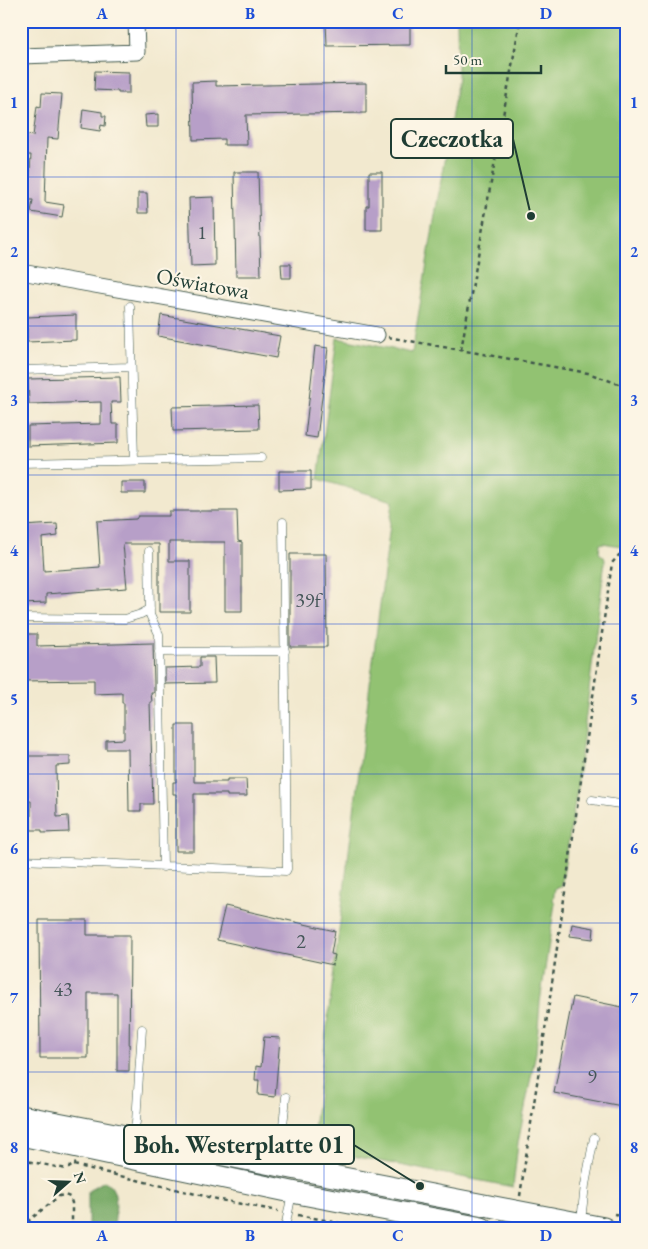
<svg xmlns="http://www.w3.org/2000/svg" width="648" height="1249" font-family="'EB Garamond',serif">
<style>
.green{fill:#92c272;stroke:#588053}
.forest{fill:#75a864;stroke:#4a724c}
.building{fill:#b79fc8}
.lines{fill:none;stroke-linecap:round;stroke-linejoin:round}
.service-casing{stroke:#3f574b;stroke-width:9}
.minor-casing{stroke:#3f574b;stroke-width:17}
.secondary-casing{stroke:#3f574b;stroke-width:23}
.path{stroke:#3f574b;stroke-width:2.5;stroke-dasharray:4 4;stroke-linecap:butt}
.service{stroke:#fff;stroke-width:8}
.minor{stroke:#fff;stroke-width:15}
.secondary{stroke:#fff;stroke-width:21}
.grid{fill:none;stroke:#1d4ed8;stroke-width:1;stroke-opacity:0.55}
.labels{text-anchor:middle;stroke-width:4.5;stroke-linejoin:round;paint-order:stroke}
.number-label{font-size:20px;fill:#455659}
.street-label{font-size:22px;fill:#1f3d34;stroke:#fcf5e5}
.leader{fill:none;stroke:#1f3d34;stroke-width:2}
.callout-dot{fill:#1f3d34;stroke:#fcf5e5;stroke-width:2}
.callout{fill:#fcf5e5;stroke:#1f3d34;stroke-width:2}
.callout-label{font-size:24px;text-anchor:middle;font-weight:bold;fill:#1f3d34}
.neatline{fill:none;stroke:#1d4ed8;stroke-width:2}
.grid-label{font-size:16px;text-anchor:middle;font-weight:bold;fill:#1d4ed8}
</style>
<rect width="100%" height="100%" fill="#fcf5e5"/>
<filter id="ink" filterUnits="userSpaceOnUse"><feTurbulence type="fractalNoise" baseFrequency=".02" numOctaves="2"/><feDisplacementMap in="SourceGraphic" scale="10" xChannelSelector="R" yChannelSelector="G"/><feConvolveMatrix kernelMatrix="1 2 1 2 8 2 1 2 1" color-interpolation-filters="sRGB"/></filter>
<filter id="wash" filterUnits="userSpaceOnUse"><feTurbulence type="fractalNoise" baseFrequency=".0096" numOctaves="4" result="noise"/><feDisplacementMap in="SourceGraphic" scale="20" xChannelSelector="R" yChannelSelector="G"/><feGaussianBlur stdDeviation="1.12" result="paint"/><feColorMatrix in="noise" values="0 0 0 0 0 0 0 0 0 0 0 0 0 0 0 0 0 1.4 0 .05"/><feComposite in="paint" operator="in"/></filter>
<g filter="url(#wash)">
<rect width="100%" height="100%" fill="#f2e9cf"/>
<path class="green" d="M457 21H627V530L621 534V540L627 545V547L603 543 600 544 599 553 604 557 605 560 576 796 561 887 555 888 553 900 555 903 540 1002 536 1052 518 1143 513 1187 301 1146 292 1144 291 1136 293 1127 314 1129 393 501 318 479 337 338 412 353 458 78Z"/>
<path class="forest" d="M104 1181C121 1188 115 1213 114 1228H88V1191Z"/>
<g id="blocks">
<path class="building" d="M326 21H410V45L327 46Z
M95 71 129 72V93H118V91L94 90Z
M216 81V86L366 83V113L246 115 247 145H224V139L193 140 192 82Z
M42 93 62 94 58 139 47 138 45 202 64 205 62 217 31 212 33 200H27L28 189H29L31 155H21V134L33 136 37 106 41 107Z
M83 109 102 112V116H106L105 126 101 125 100 131 81 128Z
M158 114V127H146L145 115Z
M234 172H258L261 276H236Z
M369 172H382V230H366V206H369Z
M138 193H147L148 213H138Z
M214 197 215 265 191 266 189 198Z
M281 264H291V278H282Z
M76 315V340L27 342V317Z
M161 315 280 336 276 358 158 336Z
M315 346 328 348 317 438 305 436Z
M120 377 121 402H111L112 424H118V443L28 446V426L101 424V402L29 404 28 379Z
M258 405 259 429 173 431 172 407Z
M279 471H311V489L279 490Z
M121 482H145V493H121Z
M169 511H237L238 541 242 542V611H225V542H169V561H190V612H159V544H123L127 588 46 594V603L21 604V526L57 524 58 536 42 538 44 571 100 567 97 521 136 519 138 516H169Z
M290 554H326L327 647H290Z
M21 634H37V646L153 643 154 684V693H151L152 702H150L153 804H141V811H129L128 749H106V740L124 739V703H122V693L94 694V680L21 681Z
M200 657H214L215 683 165 684V668L200 667Z
M176 725H194V782H227V779H246L247 796H227V794H194V851H176V794H173V782H176Z
M21 756H70V765L56 766 57 817 68 816 69 832 42 833V830H31V801H21Z
M225 906 335 931 331 954 335 955 333 965 217 940Z
M39 920H87V935H130L129 1071H117V993H88V1058H40Z
M572 924 594 928 593 939 570 936Z
M573 997 627 1008V1107L554 1093Z
M264 1037 280 1038 275 1097 258 1095 259 1080H255L256 1066 261 1067Z"/>
</g>
</g>
<g filter="url(#ink)">
<use href="#blocks" fill-opacity="0" stroke="#3f574b" stroke-width="1"/>
<g class="lines">
<defs>
<path id="service" d="M130 306 134 460
M21 370 131 367
M21 463 261 458
M149 551 150 615 159 634 163 867
M21 618 125 619 141 614 150 609
M159 652 285 651
M592 800 627 805
M21 860 286 871 287 869 283 522
M133 1136 136 1122 142 1029
M279 1163 286 1097
M581 1221 585 1185 594 1138
M285 1228 292 1193"/>
<path id="minor" d="M21 56 137 52 136 21
M21 272 377 335"/>
<path id="secondary" d="M21 1116 604 1228
M21 1135 292 1192 482 1228"/>
</defs>
<use href="#service" class="service-casing"/>
<use href="#minor" class="minor-casing"/>
<use href="#secondary" class="secondary-casing"/>
<path class="path" d="M388 337 588 373 627 387
M461 350 520 21
M21 1160 67 1169 76 1163
M74 1165 221 1200 278 1211
M520 1196 550 997 612 563 619 555 627 553
M614 1214 627 1216
M298 1215 365 1228
M21 1227 59 1196 65 1195 70 1197 72 1203V1228"/>
<use href="#service" class="service"/>
<use href="#minor" class="minor"/>
<use href="#secondary" class="secondary"/>
</g>
</g>
<path class="grid" d="M176 21V1228M324 21V1228M472 21V1228M21 177H627M21 326H627M21 475H627M21 624H627M21 774H627M21 923H627M21 1072H627"/>
<g class="labels">
<g class="number-label">
<text x="202" y="239">1</text>
<text x="308" y="607">39f</text>
<text x="301" y="948">2</text>
<text x="63" y="996">43</text>
<text x="592" y="1083">9</text>
</g>
<g class="street-label">
<text transform="translate(203 283) rotate(10)" y="8">Oświatowa</text>
</g>
</g>
<path class="leader" d="M531 216L513 139M420 1186L354 1145"/>
<g class="callout-dot">
<circle cx="531" cy="216" r="5"/>
<circle cx="420" cy="1186" r="5"/>
</g>
<g class="callout">
<rect x="391" y="119" width="122" height="39" rx="5"/>
<rect x="124" y="1125" width="230" height="39" rx="5"/>
</g>
<g class="callout-label">
<text x="452" y="147">Czeczotka</text>
<text x="239" y="1153">Boh. Westerplatte 01</text>
</g>
<rect width="648" height="1249" fill="none" stroke="#fcf5e5" stroke-width="55"/>
<g transform="translate(68 1182) rotate(70)" stroke="#fcf5e5" stroke-width="4" paint-order="stroke">
<path d="M0-4L9 19L0 12L-9 19Z" fill="#1f3d34"/>
<text y="-8" font-size="14" font-weight="bold" text-anchor="middle" fill="#1f3d34">N</text>
</g>
<path d="M446 65v8h95v-8" fill="none" stroke="#1f3d34" stroke-width="2.5"/>
<text x="453" y="65" font-size="15" fill="#1f3d34" stroke="#fcf5e5" stroke-width="4" paint-order="stroke">50 m</text>
<rect x="28" y="28" width="592" height="1194" class="neatline"/>
<g class="grid-label">
<text x="102" y="19">A</text>
<text x="250" y="19">B</text>
<text x="398" y="19">C</text>
<text x="546" y="19">D</text>
<text x="14" y="108">1</text>
<text x="634" y="108">1</text>
<text x="14" y="257">2</text>
<text x="634" y="257">2</text>
<text x="14" y="406">3</text>
<text x="634" y="406">3</text>
<text x="14" y="556">4</text>
<text x="634" y="556">4</text>
<text x="14" y="705">5</text>
<text x="634" y="705">5</text>
<text x="14" y="854">6</text>
<text x="634" y="854">6</text>
<text x="14" y="1003">7</text>
<text x="634" y="1003">7</text>
<text x="14" y="1153">8</text>
<text x="634" y="1153">8</text>
<text x="102" y="1241">A</text>
<text x="250" y="1241">B</text>
<text x="398" y="1241">C</text>
<text x="546" y="1241">D</text>
</g>
</svg>
